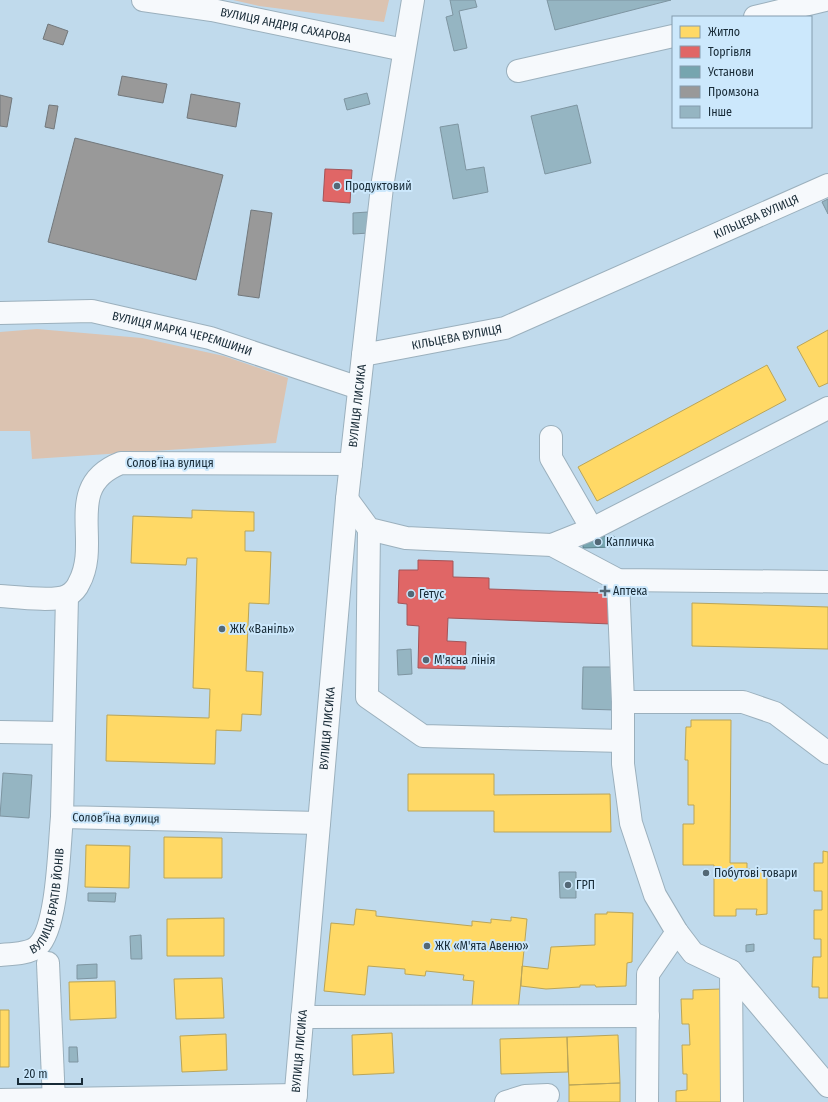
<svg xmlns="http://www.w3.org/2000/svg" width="828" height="1102" font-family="'Fira Sans Condensed',sans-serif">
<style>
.green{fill:#dbc3b1}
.homes{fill:#ffd966;stroke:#baa558}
.shops{fill:#e06666;stroke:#a45458}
.public{fill:#76a5af;stroke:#5a808b}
.industry{fill:#999;stroke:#72787c}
.building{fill:#95b5c2;stroke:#7e95a1}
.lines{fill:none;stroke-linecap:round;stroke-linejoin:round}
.minor-casing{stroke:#9bb0bd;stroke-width:24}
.minor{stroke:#f6f9fc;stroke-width:22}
.poi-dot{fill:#536876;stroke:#cce8fc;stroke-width:1.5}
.labels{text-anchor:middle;stroke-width:4;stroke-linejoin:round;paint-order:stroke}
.street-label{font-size:12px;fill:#182b37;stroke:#cce8fc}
.poi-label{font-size:12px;fill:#182b37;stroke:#cce8fc;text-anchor:start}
</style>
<rect width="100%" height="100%" fill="#c0daec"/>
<path class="green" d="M233 0H389L384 22 259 6Z
M37 329 142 338 224 356 288 378 276 443 32 459 30 431H0V332Z"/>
<path class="homes" d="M828 330V383L819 387 797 347Z
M767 365 786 400 597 501 578 467Z
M192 510 254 512V531H245V551L271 552 269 604 249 603 246 671 263 672 261 715 242 714 241 731 216 730 215 764 106 761 107 715 209 718 210 689 193 688 197 558H187L186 565 131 563 133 516 192 518Z
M692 603 828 607V649L692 646Z
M691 720H731L730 863H747V869H767V914L756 915 757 909H736V916H714V865H683V824H694V805H688V760H685L686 727H691Z
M408 774H494V795L610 794 611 832H494V811H408Z
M164 837 222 838V878H164Z
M86 845 130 846 129 888 85 887Z
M823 851 828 852V998H819V987H812L813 957H821V939H814V910H822V891H814V863H823Z
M356 909 376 911V916L472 926V921L491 923V919L511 921V917L527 919 518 1011 472 1006 474 981 463 980 464 975 426 971 425 976 405 974V969L368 966 365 995 324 991 331 923 354 925Z
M607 912 633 913 632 962 627 963 626 986 596 987 595 985H580V987L546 989 521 986 522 966 548 969 551 947 595 945V914H607Z
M224 918V956H167V919Z
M222 978 224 1018 176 1019 174 979Z
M115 981 116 1018 70 1020 69 982Z
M721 989 723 1102H676V1091L687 1090V1074H683L682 1045H690L689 1024H682L681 999H693V990Z
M0 1010H9V1067H0Z
M392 1033 394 1073 353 1075 352 1035Z
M226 1034 227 1070 182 1072 180 1036Z
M618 1035 620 1083 569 1085 567 1037Z
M567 1037 568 1072 501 1074 500 1039Z
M620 1083V1102H569V1085Z"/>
<path class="shops" d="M325 169 352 170 350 203 323 201Z
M418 560 453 561V577L489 578V589L613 593 612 624 448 618 447 641 466 642 465 669 418 668 419 626 407 625V604L398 603 399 570H418Z"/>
<path class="public" d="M614 536V547L583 548V537Z"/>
<path class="industry" d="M48 24 68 31 63 45 43 39Z
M122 76 167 84 163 103 118 95Z
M191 94 240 103 236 127 187 118Z
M0 95 12 98 7 127 0 126Z
M49 105 58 106 54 129 45 127Z
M75 138 223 175 196 280 48 242Z
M251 210 272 213 259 298 238 295Z"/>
<path class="building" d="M450 0H475L477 7 459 11 467 48 454 51 446 17 453 15Z
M547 0H671L555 30Z
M367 93 370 104 347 110 344 99Z
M577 105 591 163 545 174 531 116Z
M458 124 466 170 484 167 488 192 453 199 440 127Z
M828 199V214L822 202Z
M368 212 369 233 353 234V213Z
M411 649 412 674 398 675 397 650Z
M583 667H615V710L582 709Z
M3 773 32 775 29 818 0 816Z
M559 872H576V898H560Z
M88 893H116L115 902 88 901Z
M141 935 142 959H131L130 936Z
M754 944V951L746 952V945Z
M97 964V978L77 979V965Z
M69 1047H77L78 1062H69Z"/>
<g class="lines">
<defs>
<g id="minor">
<path id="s1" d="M143 0 212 10 404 50"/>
<path id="s2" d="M413 0 382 187 363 355 505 328 828 185"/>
<path d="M755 17 825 0"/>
<path d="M518 71 673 36"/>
<path id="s3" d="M0 313 92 311 210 338 359 388"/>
<path d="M551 437V458L592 529"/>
<path d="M347 499 369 529 406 538 552 545 618 580 828 582"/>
<path d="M369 529 367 697 423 736 623 741"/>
<path d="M552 545 592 529 828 408"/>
<path d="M618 580 623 702V764L631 823 655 895 677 932 693 953 731 971 732 1102"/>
<path d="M0 596C15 597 54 602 67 596 72 593 77 588 79 583 102 541 62 486 121 463L351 464"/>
<path d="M67 596 62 817 319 823"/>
<path d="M623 702H743L775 713 828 753"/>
<path d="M0 732 63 733"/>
<path id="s4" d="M0 955C11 954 30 954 38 946 58 927 59 846 62 817"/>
<path d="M48 963 54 1102"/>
<path d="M731 971 828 1086"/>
<path d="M302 1017 648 1016"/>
<path d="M0 1100 296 1095"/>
<path id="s5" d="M295 1102 347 499 363 355"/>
<path d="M506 1102 525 1096 548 1095"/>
<path d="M647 1102 648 974 677 932"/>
</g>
</defs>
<use href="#minor" class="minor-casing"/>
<use href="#minor" class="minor"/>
</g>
<g class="poi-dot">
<circle cx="337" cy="186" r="4"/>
<circle cx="598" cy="542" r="4"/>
<path d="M603 585h4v4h4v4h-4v4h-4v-4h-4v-4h4z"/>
<circle cx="411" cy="594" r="4"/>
<circle cx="222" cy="629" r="4"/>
<circle cx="426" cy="660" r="4"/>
<circle cx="706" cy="873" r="4"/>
<circle cx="568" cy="885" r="4"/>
<circle cx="427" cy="946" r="4"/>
</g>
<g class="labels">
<g class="street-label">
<text dy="4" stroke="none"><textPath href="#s1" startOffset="145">ВУЛИЦЯ АНДРІЯ САХАРОВА</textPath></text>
<text dy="4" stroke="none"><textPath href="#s2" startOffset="778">КІЛЬЦЕВА ВУЛИЦЯ</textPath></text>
<text dy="4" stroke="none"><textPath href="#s3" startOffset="185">ВУЛИЦЯ МАРКА ЧЕРЕМШИНИ</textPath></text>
<text dy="4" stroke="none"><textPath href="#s2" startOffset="454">КІЛЬЦЕВА ВУЛИЦЯ</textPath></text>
<text dy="4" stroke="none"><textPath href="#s5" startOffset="699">ВУЛИЦЯ ЛИСИКА</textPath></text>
<text x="170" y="467">Соловʼїна вулиця</text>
<text dy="4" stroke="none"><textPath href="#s5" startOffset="375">ВУЛИЦЯ ЛИСИКА</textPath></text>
<text transform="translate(116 818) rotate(1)" y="4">Соловʼїна вулиця</text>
<text dy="4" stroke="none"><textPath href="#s4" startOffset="86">ВУЛИЦЯ БРАТІВ ЙОНІВ</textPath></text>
<text dy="4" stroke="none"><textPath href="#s5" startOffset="51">ВУЛИЦЯ ЛИСИКА</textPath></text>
</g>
<g class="poi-label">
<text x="345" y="190">Продуктовий</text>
<text x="606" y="546">Капличка</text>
<text x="613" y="595">Аптека</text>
<text x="419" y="598">Гетус</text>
<text x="230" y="633">ЖК «Ваніль»</text>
<text x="434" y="664">М'ясна лінія</text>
<text x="714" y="877">Побутові товари</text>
<text x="576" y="889">ГРП</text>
<text x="435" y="950">ЖК «М'ята Авеню»</text>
</g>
</g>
<rect x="672" y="16" width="140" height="112" fill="#cce8fc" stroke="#849cad"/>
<rect x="680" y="26" width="20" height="12" fill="#ffd966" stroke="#849cad"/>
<text x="708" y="36" font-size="12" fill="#182b37">Житло</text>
<rect x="680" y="46" width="20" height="12" fill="#e06666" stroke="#849cad"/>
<text x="708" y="56" font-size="12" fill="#182b37">Торгівля</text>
<rect x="680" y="66" width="20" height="12" fill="#76a5af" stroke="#849cad"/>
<text x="708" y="76" font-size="12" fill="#182b37">Установи</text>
<rect x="680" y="86" width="20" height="12" fill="#999999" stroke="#849cad"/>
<text x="708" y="96" font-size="12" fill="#182b37">Промзона</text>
<rect x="680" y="106" width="20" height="12" fill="#95b5c2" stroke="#849cad"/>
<text x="708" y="116" font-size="12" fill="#182b37">Інше</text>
<path d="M18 1078v6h64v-6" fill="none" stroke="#182b37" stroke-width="2"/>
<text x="24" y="1078" font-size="12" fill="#182b37" stroke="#cce8fc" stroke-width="3" paint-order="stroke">20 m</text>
</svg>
